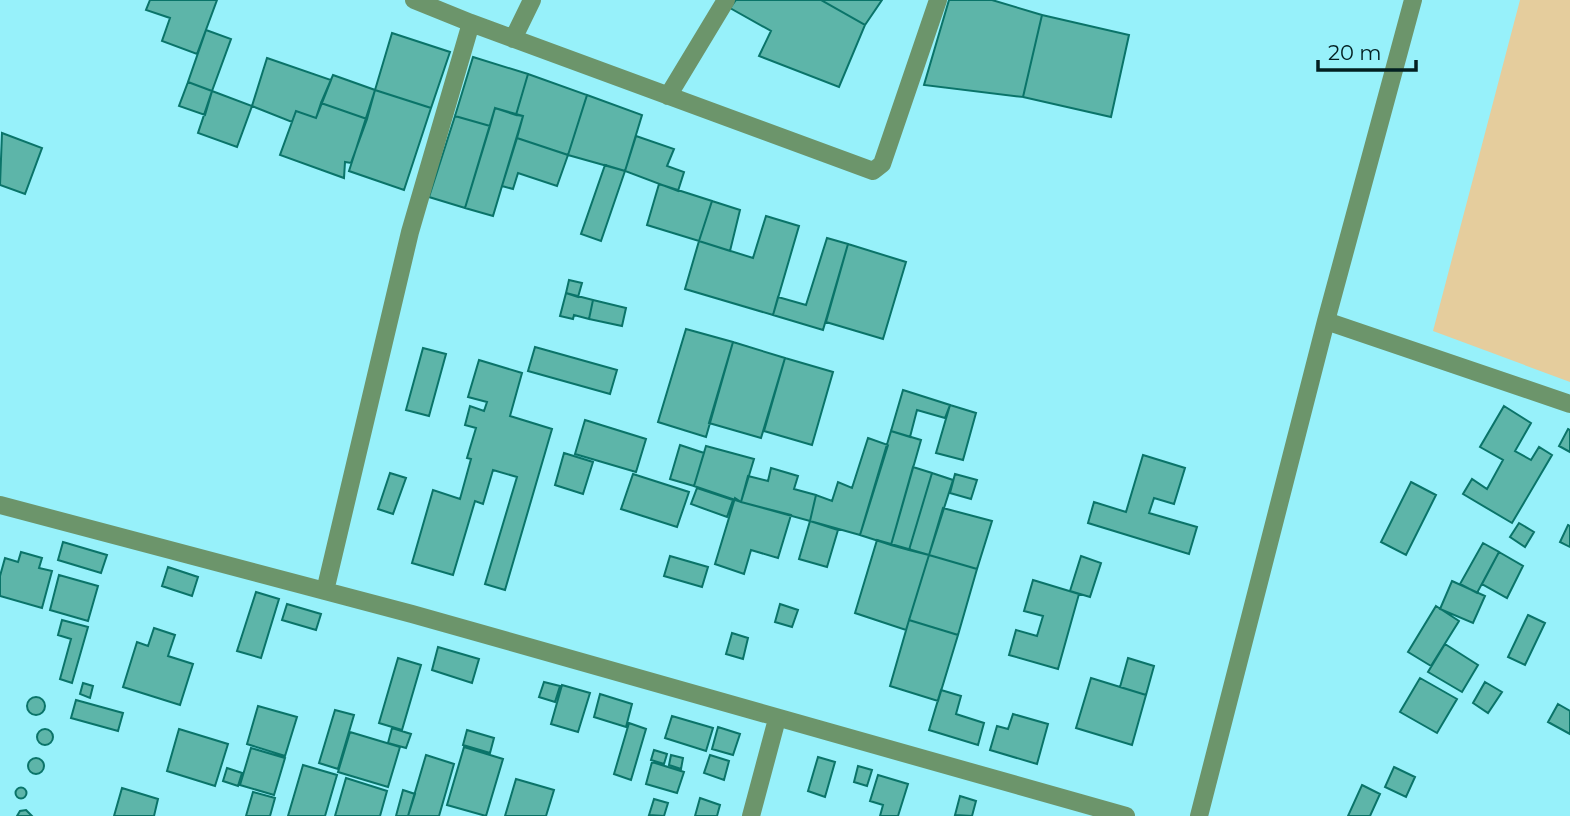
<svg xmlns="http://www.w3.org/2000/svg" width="1570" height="816" font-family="Montserrat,sans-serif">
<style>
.green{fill:#e5cd9d}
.building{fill:#5db5a9;stroke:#0a7469;stroke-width:2}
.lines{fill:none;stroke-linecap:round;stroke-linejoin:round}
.minor{stroke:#6c956b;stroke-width:18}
</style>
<rect width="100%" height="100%" fill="#97f1fa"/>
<path class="green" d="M1520 0H1570V382L1433 331Z"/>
<path class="building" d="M150 0H217L197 54 162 41 170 18 146 10Z
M736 0H821L865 25 839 87 759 56 771 31 730 8Z
M821 0H882L865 25Z
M949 0H992L1042 15 1023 97 924 85Z
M1042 15 1129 35 1111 117 1023 97Z
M206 30 231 39 212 91 188 82Z
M392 33 450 52 431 108 375 90Z
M473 57 528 74 516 115 495 108 490 126 455 116Z
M267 58 331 80 316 118 296 111 292 122 252 106Z
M528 74 587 95 568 155 517 138 523 116 516 115Z
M333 75 375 90 367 119 321 103Z
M188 82 212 91 205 115 179 106Z
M375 90 431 108 404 190 349 171Z
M212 91 252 106 237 147 198 133Z
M587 95 642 115 625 171 568 155Z
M321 103 367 119 351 163 345 162 344 178 280 155 296 111 316 118Z
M495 108 523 116 493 216 465 208Z
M455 116 490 126 465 208 429 197Z
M2 133 42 148 25 194 0 185Z
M636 136 674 149 667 166 684 172 678 191 625 171Z
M517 138 568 155 557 186 518 173 513 189 502 186Z
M605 165 625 171 601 241 581 234Z
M659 184 712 201 699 241 647 225Z
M712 201 740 210 730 251 699 241Z
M766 216 799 226 773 315 685 289 699 241 753 258Z
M827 238 848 244 823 330 773 315 778 297 806 305Z
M848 244 906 262 883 339 826 322Z
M569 280 582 283 578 297 566 293Z
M566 293 593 300 589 319 574 315 573 319 560 316Z
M593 300 626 308 622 326 589 319Z
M686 329 733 342 706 437 658 422Z
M733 342 785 358 761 438 709 423Z
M535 347 617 370 610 394 528 371Z
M423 348 446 354 429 416 406 410Z
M785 358 833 372 812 445 764 431Z
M479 360 522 373 510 416 552 429 505 590 485 584 517 477 493 470 483 504 475 501 453 575 412 563 433 490 460 499 471 459 467 458 476 428 465 425 470 406 484 411 487 402 468 397Z
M903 390 950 405 945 418 917 410 910 437 891 431Z
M950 405 976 413 963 460 936 453Z
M1504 406 1531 423 1515 451 1531 460 1539 447 1552 455 1512 523 1463 494 1472 479 1487 489 1503 460 1480 447Z
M585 420 646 439 636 472 575 454Z
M1568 429 1570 430V452L1559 446Z
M891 431 921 440 891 545 860 535Z
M868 438 888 445 860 535 810 521 816 495 832 501 838 482 852 488Z
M680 445 704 453 694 486 670 479Z
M706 446 754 459 741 502 694 486Z
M564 453 593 462 583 494 555 485Z
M1143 455 1185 468 1174 504 1154 498 1149 513 1197 527 1189 554 1088 523 1094 502 1126 512Z
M913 467 932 473 909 550 891 545Z
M771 468 798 476 794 489 816 495 810 521 741 502 748 476 768 481Z
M390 473 406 478 393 514 378 509Z
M932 473 953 480 929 555 909 550Z
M633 474 689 492 677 527 621 509Z
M955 474 977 480 971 499 950 493Z
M1411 482 1436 495 1406 555 1381 542Z
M697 488 733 500 727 517 691 504Z
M735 498 741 502 791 515 778 558 751 550 744 574 715 564Z
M943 508 992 521 977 569 929 555Z
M810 521 838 530 827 567 799 559Z
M1519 523 1534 532 1525 547 1510 537Z
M1568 525 1570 526V547L1560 542Z
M877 540 929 555 906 630 855 613Z
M63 542 107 555 101 573 58 560Z
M1483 543 1499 552 1477 593 1460 584Z
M21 552 42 558 39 568 52 571 42 608 0 596V576L5 558 18 562Z
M1499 552 1523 566 1507 598 1482 584Z
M929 555 977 569 958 635 909 620Z
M670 556 708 567 702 587 664 576Z
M1081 556 1101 563 1090 597 1070 591Z
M168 567 198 577 192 596 162 586Z
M59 575 98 586 88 621 50 610Z
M1033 580 1079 594 1058 669 1009 655 1016 630 1037 636 1043 616 1024 611Z
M1452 581 1485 596 1473 623 1440 609Z
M256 592 279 599 261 658 237 651Z
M287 604 321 614 316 630 282 620Z
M780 604 798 610 792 627 775 622Z
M1436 606 1459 621 1431 666 1408 652Z
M1528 615 1545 623 1525 665 1508 657Z
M62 620 88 627 72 683 60 679 71 639 58 635Z
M909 620 958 635 938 701 890 686Z
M154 628 175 635 168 656 193 664 180 705 123 687 137 642 148 646Z
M732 633 748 638 743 659 726 654Z
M1445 644 1478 665 1462 692 1428 672Z
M438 647 479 659 472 683 432 670Z
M398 658 421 665 402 730 379 723Z
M1128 658 1154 666 1146 695 1120 687Z
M1091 678 1146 695 1132 745 1076 728Z
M1420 678 1457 699 1437 733 1400 712Z
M544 682 560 686 555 702 539 697Z
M1485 682 1502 692 1488 713 1473 703Z
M83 683 93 686 90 698 80 694Z
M562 685 590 693 578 732 551 724Z
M941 690 961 696 956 714 984 723 978 745 929 730Z
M600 694 632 704 626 727 594 717Z
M27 706a9 9 0 1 1 18 0a9 9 0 1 1-18 0Z
M76 700 123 713 118 731 71 718Z
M1558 704 1570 711V734L1548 722Z
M258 706 297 717 285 756 247 744Z
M335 710 354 715 338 769 319 763Z
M1013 714 1048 724 1037 764 990 750 997 726 1008 729Z
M672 716 713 728 706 751 665 738Z
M629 723 646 729 631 780 614 774Z
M718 727 740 734 733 755 712 749Z
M392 728 411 734 406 748 388 743Z
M179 729 228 744 215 786 167 771Z
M37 737a8 8 0 1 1 16 0a8 8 0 1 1-16 0Z
M467 730 494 738 490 753 463 745Z
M350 732 400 747 388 787 338 772Z
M464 747 503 759 486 816 447 805Z
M251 748 285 758 274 795 240 785Z
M654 750 667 754 664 764 651 760Z
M426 755 454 764 439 816H408Z
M671 755 683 758 681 769 669 765Z
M710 755 729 761 724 780 704 773Z
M818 757 835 762 825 797 808 791Z
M28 766a8 8 0 1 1 16 0a8 8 0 1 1-16 0Z
M652 762 684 772 677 793 646 784Z
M303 765 337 775 325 816H288Z
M858 766 872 770 867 786 854 782Z
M1394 767 1415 777 1406 797 1385 787Z
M227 768 242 773 238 786 223 781Z
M878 775 908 784 898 816H880L883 805 870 801Z
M346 778 387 791 380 816H335Z
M516 779 554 790 546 816H505Z
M1362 785 1380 794 1370 816H1348Z
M15.5 793a5.5 5.5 0 1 1 11 0a5.5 5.5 0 1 1-11 0Z
M122 788 158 799 154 816H114Z
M403 790 415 794 408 816H396Z
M253 792 275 798 270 816H246Z
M960 796 976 801 972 816 955 815Z
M700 798 720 805 717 816H695Z
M654 799 668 803 664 816 649 815Z
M26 810 32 816H17L20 811Z"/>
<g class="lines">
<path class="minor" d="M414 0 471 23
M513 39 532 0
M668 96 726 0
M1326 321 1570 404
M0 505 412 614 1126 816
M325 591 410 232 471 23 873 171 882 164 938 0
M751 816 777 719
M1199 816 1326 321 1413 0"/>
</g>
<path d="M1318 60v10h98v-10" fill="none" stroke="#021f21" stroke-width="3.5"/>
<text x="1328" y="60" font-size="21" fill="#021f21" stroke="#97f1fa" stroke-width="5" paint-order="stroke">20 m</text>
</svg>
